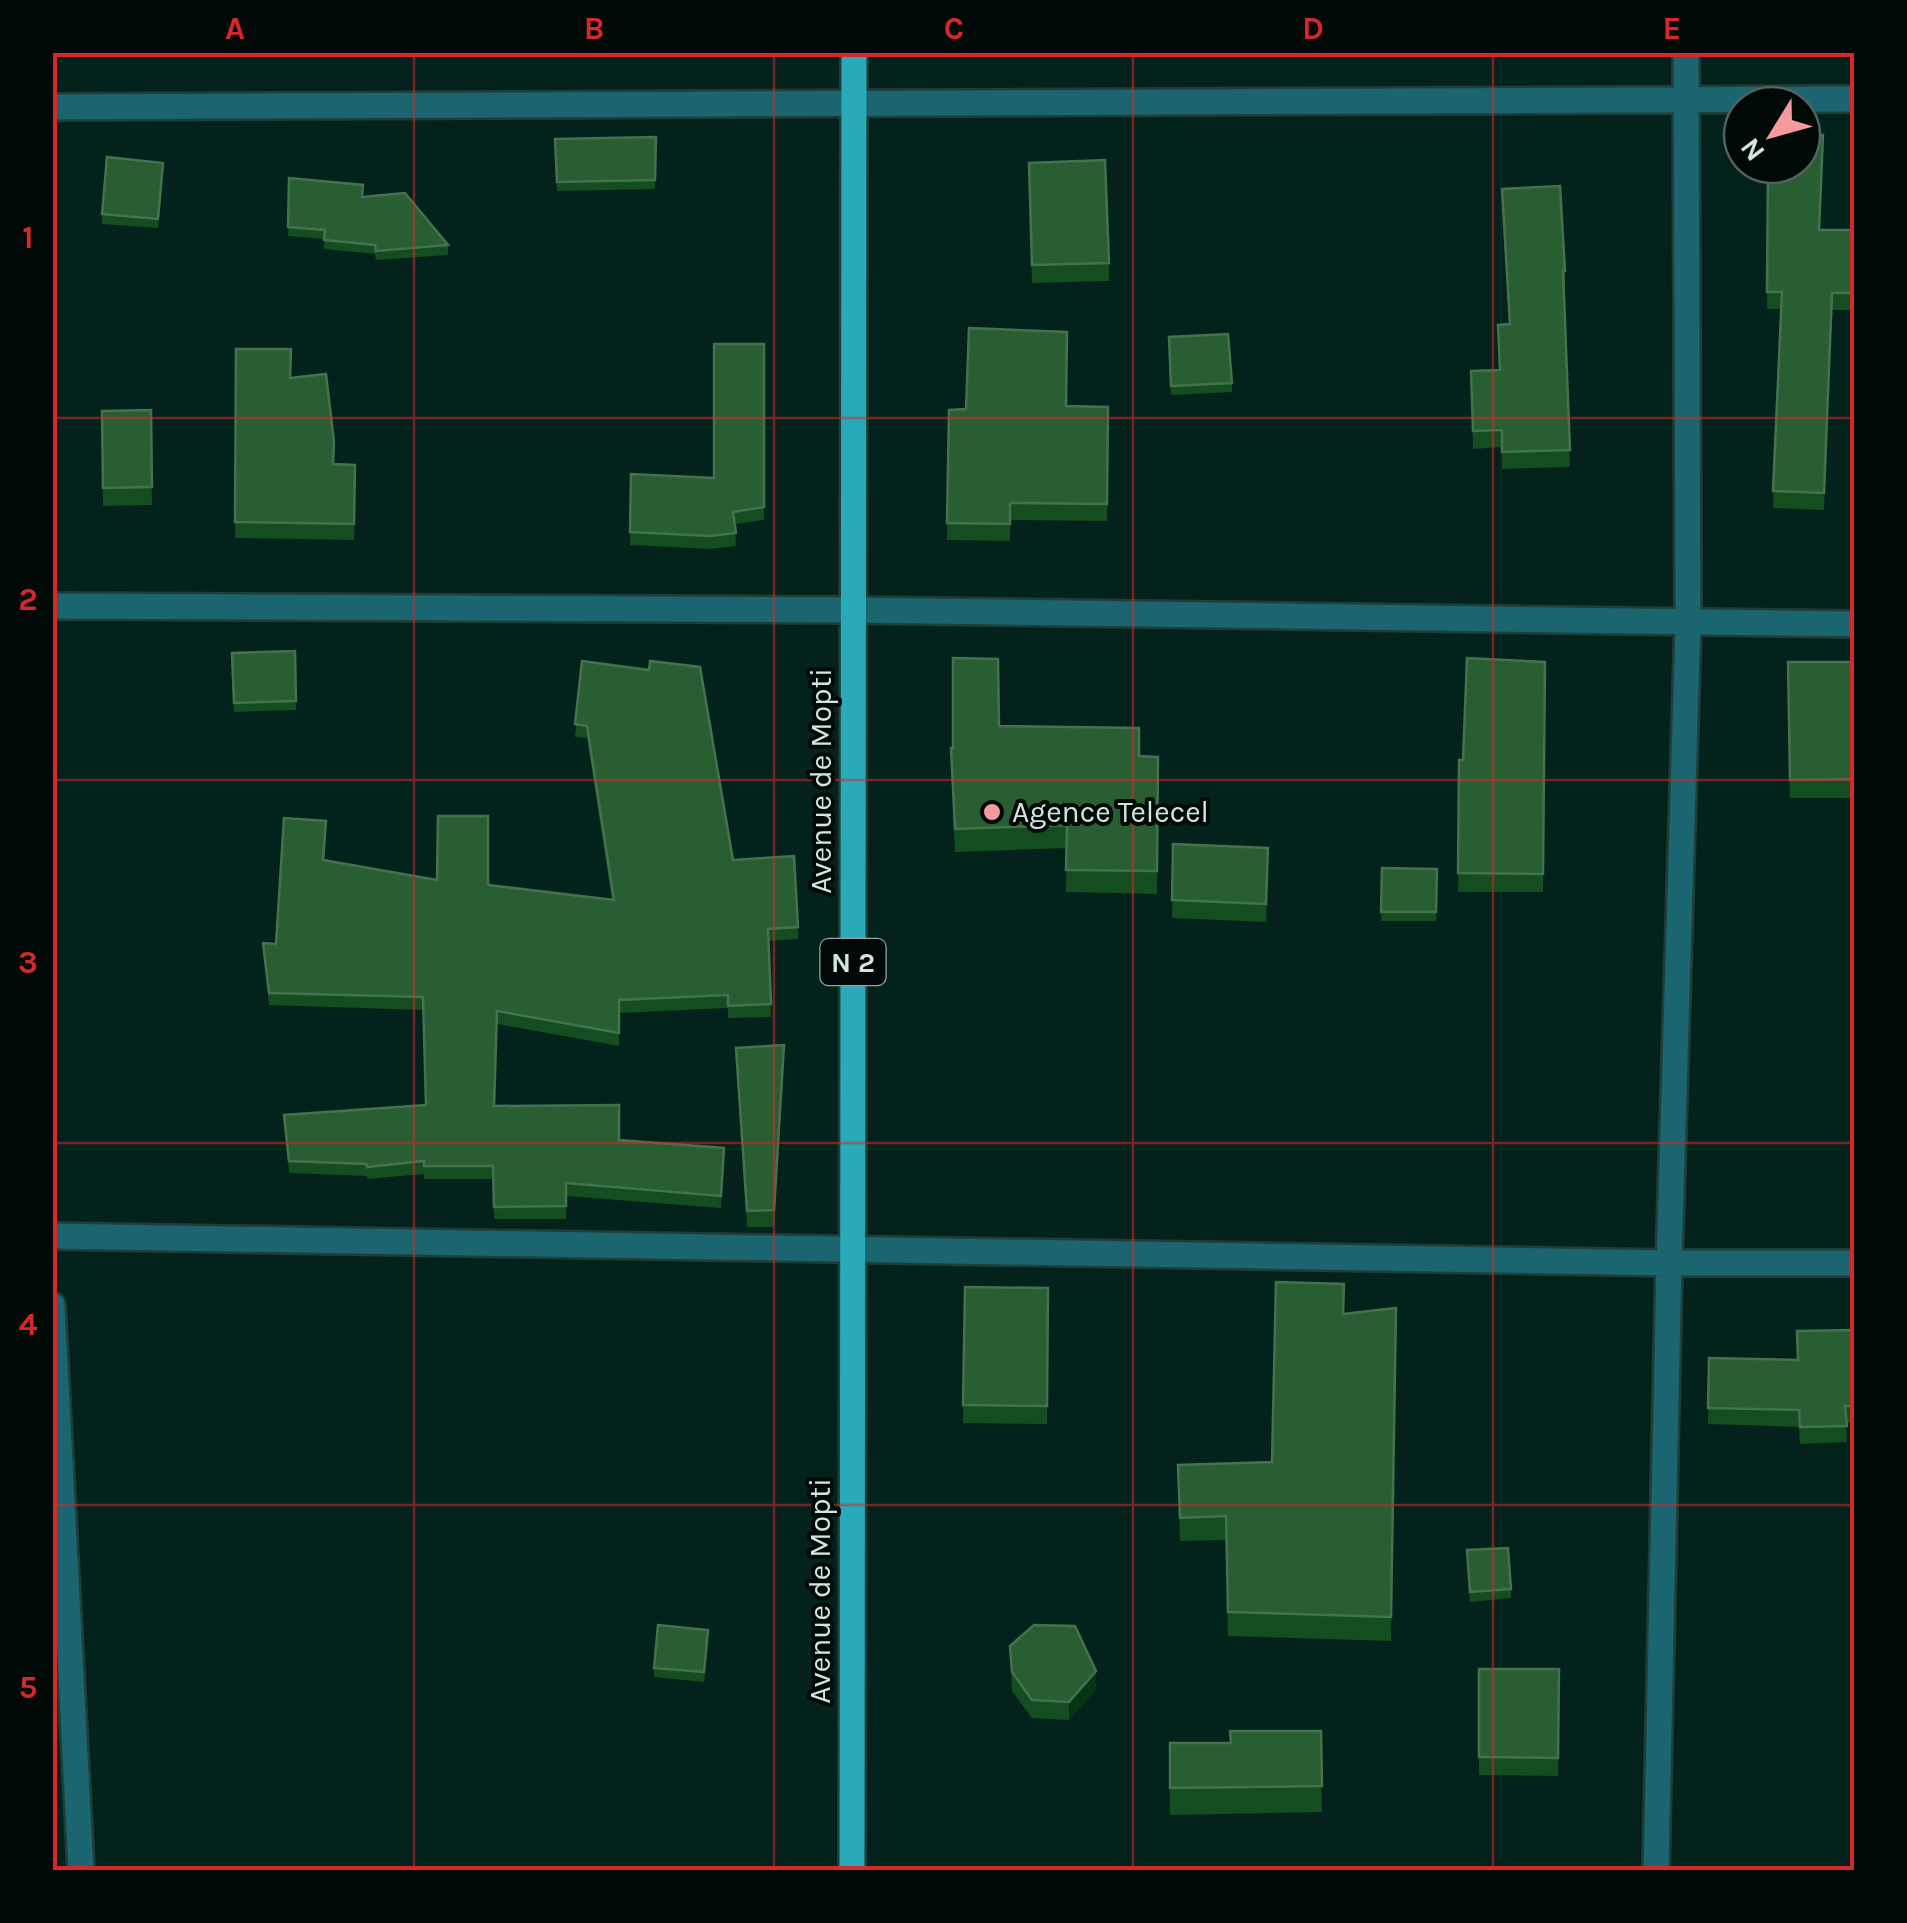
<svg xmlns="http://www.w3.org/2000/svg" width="1907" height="1923" font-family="Karla,sans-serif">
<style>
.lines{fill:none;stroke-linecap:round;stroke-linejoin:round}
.street-casing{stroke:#203d37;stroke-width:30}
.primary-casing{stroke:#203d37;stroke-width:30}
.street{stroke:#1a656f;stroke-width:25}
.primary{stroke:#28aabb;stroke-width:25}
.wall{fill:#144d1f}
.shaded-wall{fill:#053515}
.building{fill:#295e33;stroke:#43734e;stroke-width:2.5}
.grid{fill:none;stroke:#d62828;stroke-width:2.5;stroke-opacity:0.55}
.poi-dot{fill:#f59b9d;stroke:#000906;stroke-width:4}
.labels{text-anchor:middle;stroke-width:8;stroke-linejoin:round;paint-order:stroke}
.shield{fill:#000906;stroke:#92a49f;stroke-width:2.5}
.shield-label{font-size:28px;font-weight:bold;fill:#d1e6e0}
.street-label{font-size:30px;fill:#d1e6e0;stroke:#000906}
.poi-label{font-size:30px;fill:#d1e6e0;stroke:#000906;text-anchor:start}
.neatline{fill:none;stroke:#d62828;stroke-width:4}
.grid-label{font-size:32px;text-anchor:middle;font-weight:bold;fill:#d62828}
</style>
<rect width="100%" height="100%" fill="#03221c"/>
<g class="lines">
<defs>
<path id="street" d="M52 107 1854 99
M52 606 853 610 1854 624
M52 1236 1669 1263H1854
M52 1305 81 1870
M1656 1870 1669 1263 1688 623 1686 52"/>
<path id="primary" d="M852 1870 854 52"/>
</defs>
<use href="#street" class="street-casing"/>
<use href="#primary" class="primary-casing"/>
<use href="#street" class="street"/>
<use href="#primary" class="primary"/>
</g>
<path class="wall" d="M656 137 655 189 557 191 555 139Z
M1768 165 1820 230H1854V310H1832L1824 510 1773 508 1781 309H1767Z
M163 172 158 228 102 224V214Z
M289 178 362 197 448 245V255L376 260 375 254 324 249V239L288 236Z
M1029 181 1109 263V281L1032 283Z
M1502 189 1565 271V289H1563L1570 467 1502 469V447L1473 449 1471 371 1499 370 1509 324Z
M1169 337 1232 383V392L1171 395Z
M764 344V520L735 524 736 546 710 549 630 545 631 474 714 478Z
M236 349 291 378 333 464 355 465 354 540 235 538Z
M1066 406 1108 407 1107 521 1010 520V541L947 540 949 410Z
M151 410 152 505 103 506 102 411Z
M295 651 296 710 234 712 232 653Z
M582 661 733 860 798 927V939L768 941 771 1017 728 1018V1008L619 1013V1046L497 1024 494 1106 619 1140 724 1160 721 1208 566 1196V1219H494L493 1179H424V1174L367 1179V1176L289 1173 284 1115 426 1105 423 1010 269 1005 263 943 276 944 326 834 324 860 437 880 612 900 587 738 575 737Z
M1545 662 1543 892H1458L1459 760H1463Z
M1788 662H1854V798H1790Z
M999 726 1139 756 1158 757 1157 894 1066 892 1067 848 955 852 951 748Z
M1173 844 1268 848 1266 922 1172 918Z
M1382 868 1437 869 1436 921H1381Z
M736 1048 784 1061 774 1227H747Z
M965 1287 1048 1288 1047 1424 963 1423Z
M1396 1308 1391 1641 1228 1636 1226 1540 1180 1541 1178 1465 1272 1462 1343 1314Z
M1854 1330V1423H1846L1847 1442 1800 1444 1799 1427 1708 1424 1709 1358 1797 1360Z
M1467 1550 1511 1589V1598L1470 1602Z
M708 1639 704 1682 654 1677V1668Z
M1010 1646 1096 1690 1069 1720 1032 1718 1012 1691Z
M1479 1669H1559L1558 1776 1479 1775Z
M1321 1731 1322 1812 1170 1815V1743H1231Z"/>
<path class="shaded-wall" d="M784 1045V1061L774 1227V1210Z
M1096 1671V1690L1069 1720V1702Z"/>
<path class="building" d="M1802 134 1823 135 1819 230H1854V293H1832L1824 493 1773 491 1782 292H1767L1768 165H1802Z
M656 137 655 180 557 182 555 139Z
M107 157 163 163 158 219 102 214Z
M1105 160 1109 263 1032 265 1029 163Z
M289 178 363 185 362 197 405 193 448 245 376 251 375 245 324 240 325 230 288 227Z
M1560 186 1565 271H1563L1570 450 1502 452V430L1473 431 1471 371 1500 370 1498 325 1510 324 1502 189Z
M969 328 1067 332 1066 406 1108 407 1107 504 1010 503V524L947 523 949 410 966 409Z
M1228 334 1232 383 1171 386 1169 337Z
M714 344H764V507L733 512 736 533 710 536 630 532 631 474 714 478Z
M236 349H291L290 378 326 374 334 442 333 464 355 465 354 524 235 522Z
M151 410 152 487 103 488 102 411Z
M295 651 296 701 234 703 232 653Z
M953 658 998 659 999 726 1139 728V756L1158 757 1157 871 1066 870 1067 825 955 829 951 748H953Z
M1467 658 1545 662 1543 874 1458 873 1459 760H1463Z
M582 661 649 670 650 661 700 667 733 860 794 856 798 927 768 929 771 1004 728 1006V995L619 1000V1033L497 1011 494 1106 619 1105V1140L724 1148 721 1196 566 1183V1206L494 1207 493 1166H424V1161L367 1167V1164L289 1161 284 1115 426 1105 423 997 269 993 263 943 276 944 284 818 326 821 323 860 437 880 438 816H488V885L614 900 587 726 575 724Z
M1788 662H1854V779L1790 780Z
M1173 844 1268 848 1266 904 1172 900Z
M1382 868 1437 869 1436 912H1381Z
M784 1045 774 1210 747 1211 736 1048Z
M1276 1282 1344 1284 1343 1314 1396 1308 1391 1617 1228 1612 1226 1516 1180 1518 1178 1465 1272 1462Z
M965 1287 1048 1288 1047 1406 963 1405Z
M1854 1330V1406H1845L1847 1426 1800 1427 1799 1410 1708 1408 1709 1358 1798 1360 1797 1331Z
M1508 1548 1511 1589 1470 1592 1467 1550Z
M658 1625 708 1630 704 1672 654 1668Z
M1034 1625 1075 1626 1096 1671 1069 1702 1032 1700 1012 1672 1010 1646Z
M1479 1669H1559L1558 1758 1479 1757Z
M1230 1731H1321L1322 1786 1170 1788V1743H1231Z"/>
<path class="grid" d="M414 52V1870M774 52V1870M1133 52V1870M1493 52V1870M52 418H1854M52 780H1854M52 1143H1854M52 1505H1854"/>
<circle class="poi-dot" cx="992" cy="812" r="10"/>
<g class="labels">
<rect class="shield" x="820.5" y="939" width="65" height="46" rx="8"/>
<g class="shield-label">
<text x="853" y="972">N 2</text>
</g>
<g class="street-label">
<text transform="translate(821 781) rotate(-90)" y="10">Avenue de Mopti</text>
<text transform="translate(820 1591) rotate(-90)" y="10">Avenue de Mopti</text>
</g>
<g class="poi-label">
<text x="1012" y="822">Agence Telecel</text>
</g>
</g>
<rect width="1907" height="1923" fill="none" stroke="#000906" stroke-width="110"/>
<g transform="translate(1772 135) rotate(233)"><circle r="48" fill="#000906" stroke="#54615d" stroke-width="2.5"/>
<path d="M0-8L18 38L0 25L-18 38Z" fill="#f59b9d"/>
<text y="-15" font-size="28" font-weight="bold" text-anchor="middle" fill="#d1e6e0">N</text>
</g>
<rect x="55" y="55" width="1797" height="1813" class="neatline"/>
<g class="grid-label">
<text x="235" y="39">A</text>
<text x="594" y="39">B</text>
<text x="954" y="39">C</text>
<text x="1313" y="39">D</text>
<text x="1672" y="39">E</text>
<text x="28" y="248">1</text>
<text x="28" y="610">2</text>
<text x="28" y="973">3</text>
<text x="28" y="1335">4</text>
<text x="28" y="1698">5</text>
</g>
</svg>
